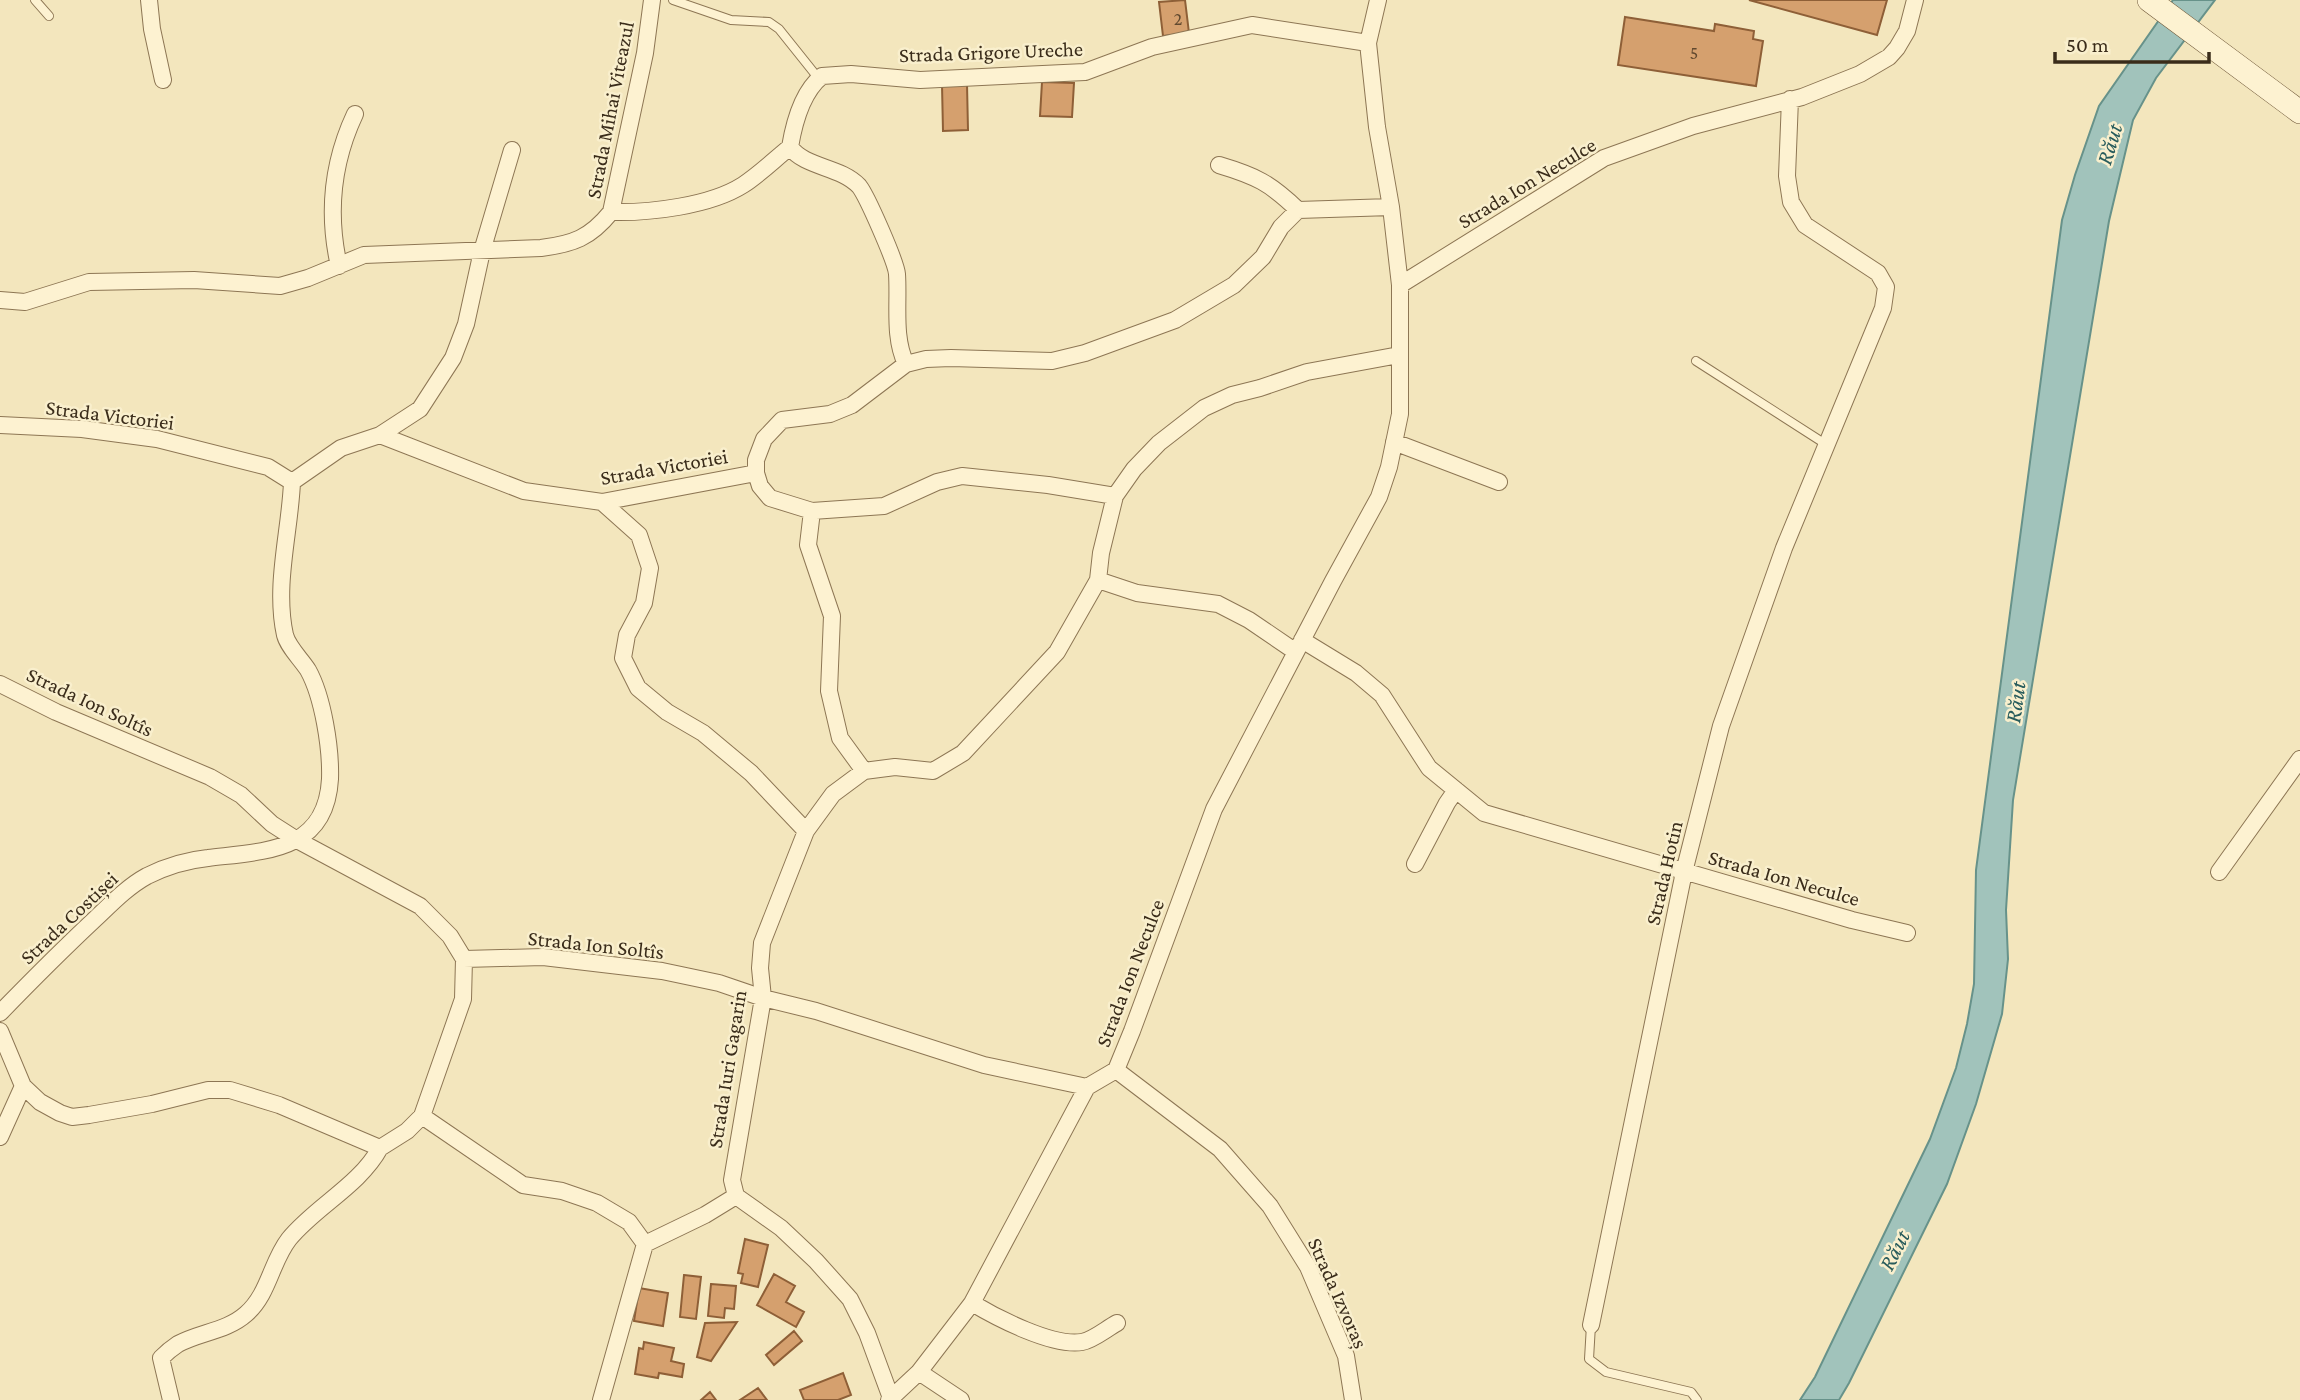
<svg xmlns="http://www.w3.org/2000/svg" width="2300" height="1400" font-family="'Crimson Pro',serif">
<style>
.water{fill:#a1c3bb;stroke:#67928a;stroke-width:2}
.building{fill:#d5a06e;stroke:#8e5f37;stroke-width:2}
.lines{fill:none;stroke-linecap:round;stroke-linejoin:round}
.service-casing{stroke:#8d7654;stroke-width:10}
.minor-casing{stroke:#8d7654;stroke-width:18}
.secondary-casing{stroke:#6e5637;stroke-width:24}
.service{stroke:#fdf2d1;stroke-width:8}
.minor{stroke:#fdf2d1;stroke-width:16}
.secondary{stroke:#fdf2d1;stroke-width:23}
.labels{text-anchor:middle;stroke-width:5;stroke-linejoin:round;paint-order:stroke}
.number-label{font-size:18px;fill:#61492f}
.street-label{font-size:21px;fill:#3a2c1a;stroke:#f9efcd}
.water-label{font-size:23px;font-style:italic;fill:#285c5c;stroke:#f9efcd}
</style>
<rect width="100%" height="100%" fill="#f3e6bd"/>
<path class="water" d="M2173 0H2215L2156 78 2133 120 2109 221 2013 800 2006 910 2008 959 2002 1014 1976 1104 1947 1184 1849 1383 1839 1400H1800L1815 1377 1930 1139 1956 1068 1967 1024 1974 984 1976 870 2062 220 2075 175 2099 106Z"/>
<path class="building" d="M1185 0 1189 33 1163 36 1159 2Z
M1749 0H1887L1877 35Z
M1625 17 1714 31 1715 24 1754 31 1753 39 1763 41 1756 86 1618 65Z
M1042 82 1074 83 1072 117 1040 116Z
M967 84 968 130 943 131 942 85Z
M745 1239 768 1245 758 1287 741 1283 743 1274 738 1273Z
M774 1274 795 1286 786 1302 804 1312 796 1327 757 1305Z
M684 1275 701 1277 696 1319 680 1317Z
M711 1284 736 1286 734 1309 725 1308 724 1318 708 1316Z
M639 1288 668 1293 663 1326 634 1321Z
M737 1322 711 1361 697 1357 705 1323Z
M794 1331 802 1341 774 1365 766 1355Z
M644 1342 674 1348 671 1361 684 1364 682 1377 659 1373 658 1378 635 1374 639 1348 643 1349Z
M843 1373 851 1395 838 1400H804L800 1390Z
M758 1388 767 1400H740Z
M710 1392 716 1400H701Z"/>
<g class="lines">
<defs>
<path id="service" d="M35 0 49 16
M673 0 731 20 769 22 779 29 819 79
M1696 361 1827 445
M1591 1325 1589 1359 1606 1372 1691 1392 1697 1400"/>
<path id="minor" d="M149 0 152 29 163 80
M1219 165C1256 176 1270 183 1298 210L1391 207
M611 212C650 213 710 206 743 185 760 174 775 159 790 147
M339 266C327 213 332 163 355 114
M1400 285 1604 158 1693 126 1802 97 1860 74 1889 57 1897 48 1907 31 1915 0
M0 300 25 302 89 282 194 280 280 286 308 278 364 255 541 248C573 244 590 238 611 212L645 53 652 0
M906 364C893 337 899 304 897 274 896 262 867 196 859 186 840 166 805 168 790 147 794 123 802 92 822 76L851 74 920 80 1085 72 1152 47 1252 25 1368 43
M0 425 82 429 157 439 268 467 292 482C290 532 274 585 285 635 288 647 301 659 308 670 323 697 331 748 330 779 326 852 265 851 208 858 188 860 165 867 147 876 127 887 111 904 94 920 62 950 31 981 0 1013
M380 435 524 491 602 502 756 473 760 486 770 498 812 511 884 506 937 482 962 476 1048 485 1115 496
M1394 442 1499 482
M756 473V460L764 439 782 420 830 414 852 405 906 364 926 359 951 358 1052 361 1085 353 1175 320 1234 285 1263 257 1281 227 1298 210
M292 482 341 448 380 435 420 409 453 358 466 324 482 251 512 150
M602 502 639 535 650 568 644 603 627 635 623 658 638 688 667 712 703 733 751 773 806 831
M812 511 808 545 832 616 829 691 840 738 864 771
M1098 580 1137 593 1218 604 1249 620 1296 652
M1302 640 1356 673 1382 695 1429 768 1484 813 1852 920 1907 933
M0 684 56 712 210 777 241 795 272 824 297 840 420 906 450 936 464 959 543 957 662 971 719 983 763 998 816 1011 984 1065 1087 1087
M1415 864 1447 803 1456 790
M2219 872 2300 759
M0 1031 23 1086 40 1102 60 1113 72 1117 89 1115 152 1104 208 1090H230L279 1105 380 1148 407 1131 422 1116 463 999 464 959
M1116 1070 1220 1149 1270 1206 1308 1267 1346 1356 1353 1400
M422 1116 523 1185 562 1191 597 1203 629 1222 645 1244
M0 1137 23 1086
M972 1303C997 1318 1053 1347 1082 1342 1093 1340 1106 1329 1117 1323
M1591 1325 1684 872 1721 726 1784 548 1883 308 1886 287 1878 273 1805 225 1791 202 1787 176 1790 99
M919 1372 961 1400
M891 1398 867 1333 850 1299 816 1261 781 1228 736 1196 732 1180 763 998 760 968 762 943 806 831 833 794 864 771 895 767 933 771 963 753 1057 652 1098 580 1101 553 1115 496 1134 469 1159 443 1204 408 1232 395 1260 388 1307 372 1399 355
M171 1400 161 1358C166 1353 172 1348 178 1344 200 1332 227 1331 246 1314 269 1294 271 1262 289 1239 316 1206 359 1186 380 1148
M601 1400 645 1244 705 1215 736 1196
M889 1400 919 1372 972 1303 1087 1087 1116 1070 1132 1031 1214 809 1333 581 1379 497 1389 467 1400 414V285L1391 207 1377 127 1368 43 1378 0"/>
<path id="secondary" d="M2149 0 2300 112"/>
</defs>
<use href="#service" class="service-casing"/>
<use href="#minor" class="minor-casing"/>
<use href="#secondary" class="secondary-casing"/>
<use href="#service" class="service"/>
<use href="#minor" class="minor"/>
<use href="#secondary" class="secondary"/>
</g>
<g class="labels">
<g class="number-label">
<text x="1178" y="25">2</text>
<text x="1694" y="59">5</text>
</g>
<g class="street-label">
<text transform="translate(991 52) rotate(-2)" y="7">Strada Grigore Ureche</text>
<text transform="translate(610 110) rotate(-79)" y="7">Strada Mihai Viteazul</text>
<text transform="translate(1527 183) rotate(-31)" y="7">Strada Ion Neculce</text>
<text transform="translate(110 415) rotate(7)" y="7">Strada Victoriei</text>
<text transform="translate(664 467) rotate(-10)" y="7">Strada Victoriei</text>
<text transform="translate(90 702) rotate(25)" y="7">Strada Ion Soltîs</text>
<text transform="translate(1664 873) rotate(-77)" y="7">Strada Hotin</text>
<text transform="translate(1784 878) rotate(16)" y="7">Strada Ion Neculce</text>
<text transform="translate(69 918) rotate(-43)" y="7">Strada Costișei</text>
<text transform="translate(596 945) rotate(6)" y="7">Strada Ion Soltîs</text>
<text transform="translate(1130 973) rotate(-69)" y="7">Strada Ion Neculce</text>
<text transform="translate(727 1069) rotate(-81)" y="7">Strada Iuri Gagarin</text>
<text transform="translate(1338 1293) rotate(66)" y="7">Strada Izvoraș</text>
</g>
<g class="water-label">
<text transform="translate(2109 144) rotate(-73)" y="8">Răut</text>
<text transform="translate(2015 702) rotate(-82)" y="8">Răut</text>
<text transform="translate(1894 1250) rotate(-63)" y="8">Răut</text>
</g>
</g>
<path d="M2055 52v10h154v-10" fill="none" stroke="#3a2c1a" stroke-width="3.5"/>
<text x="2066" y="52" font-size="21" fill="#3a2c1a" stroke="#f9efcd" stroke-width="5" paint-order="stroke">50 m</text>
</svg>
